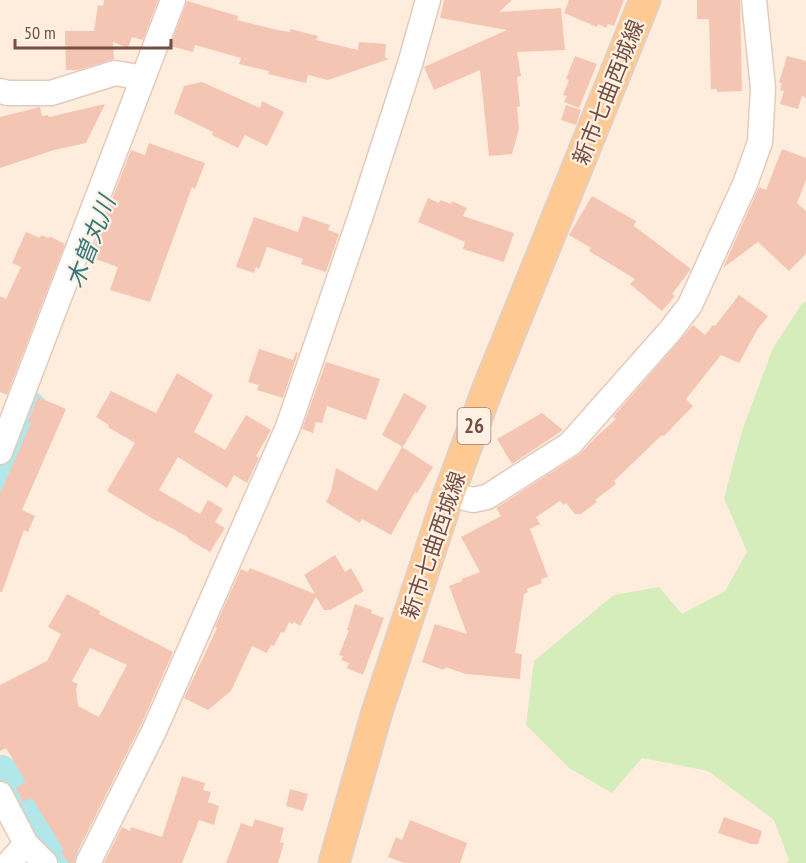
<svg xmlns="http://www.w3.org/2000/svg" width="806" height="863" font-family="'PT Sans Narrow','Noto Sans JP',sans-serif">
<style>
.green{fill:#d5ecbb}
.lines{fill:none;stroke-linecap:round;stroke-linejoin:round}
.river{stroke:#b1e7e8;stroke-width:38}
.building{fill:#f5c5b3;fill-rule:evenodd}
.minor-casing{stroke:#e4cabc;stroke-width:27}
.major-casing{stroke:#dbd1ce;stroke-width:33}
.minor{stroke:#fff;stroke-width:24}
.major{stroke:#ffc993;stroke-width:30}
.labels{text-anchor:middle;stroke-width:4.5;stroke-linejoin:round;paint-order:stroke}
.shield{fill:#fff2e5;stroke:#9e8074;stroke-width:1.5}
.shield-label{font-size:21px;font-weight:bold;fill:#754f44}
.street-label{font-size:22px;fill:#754f44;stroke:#fff2e5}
.water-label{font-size:24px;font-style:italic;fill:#37797c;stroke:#fff2e5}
</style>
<rect width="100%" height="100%" fill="#feeddd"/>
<path class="green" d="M806 301V863H786L789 860 774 820 708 771 642 758 612 793 569 768 526 725 534 661 614 595 659 587 682 614 725 591 747 552 724 498 742 431 773 348 801 305Z"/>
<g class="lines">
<path class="river" d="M0 484 28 409
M0 774 53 853 63 863"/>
</g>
<path class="building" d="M104 0H158L143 40 132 37 128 48 113 42 114 59 78 70H66L65 31H94L98 5 103 6Z
M444 0H512L499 12 561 8 565 50 517 52 521 76 517 77 520 106 517 107 519 129 512 154 489 156 480 70 434 90 424 67 507 30 440 18Z
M569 0H624L614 26 608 24 606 28 598 24 597 27 564 13Z
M697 0H740L742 91 717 92V89H711L709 19H697Z
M187 1 238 16 237 20 273 29 290 32V29L318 36 316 40 358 50 359 42 386 44 385 57 389 59 328 80 308 75 306 83 268 74 269 71 239 64 241 58 195 45 193 52 170 46Z
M575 56 597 64 579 108 564 102 567 96 563 95 569 80 566 79Z
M787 56 806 61V98L802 96 798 109 780 104 784 91 780 90 782 83H779Z
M202 82 260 108 262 101 284 112 267 146 245 135 238 148 212 135 213 132 174 113 184 86Z
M105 104 86 143 54 150 0 168V117L40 107 42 116 48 115 49 117Z
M566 105 581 110 576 125 561 120Z
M149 143 205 163 195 189 192 187 150 302 110 290 118 267 90 257 131 150 145 155Z
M782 149 806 158V180L797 203 806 211V254L789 271 758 242 723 268 759 187 766 190Z
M592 196 636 221 634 226 691 269 672 294 675 296 662 311 630 284 635 279 589 251 591 248 569 235Z
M428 198 439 203 440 200 451 204 452 201 467 208 463 216 514 233 504 262 463 249 465 242 418 222Z
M303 216 330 225 328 230 339 234 326 272 301 264 303 259 267 247 259 269 256 267 254 273 236 267 254 217 298 232Z
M26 232 40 238 41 235 49 238V236L65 244 7 395 0 392V296L6 299 21 267 12 263Z
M739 295 768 316 757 330 739 363 721 355 686 399 693 406 664 436 662 435 614 481 616 484 595 500 597 502 581 514H575L566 503 564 505 560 501 536 517 540 524 530 529 548 577 541 579 542 583 527 589 528 592 524 594 515 653 522 654 520 679 466 674 445 667 444 670 422 662 435 624 467 634 449 586 462 581V579L480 572 461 537 501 516 496 508 580 454 595 438 616 419 613 417 693 325 705 335 713 325 715 326Z
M259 349 293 360 296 352 298 353 283 398 257 390 259 385 248 382Z
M326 362 380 379 366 420 327 406 322 423 316 422 313 433 302 429Z
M177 373 213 395 194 432 225 450 246 415 271 430 256 456 259 458 247 483 234 475 227 488 178 457 159 490 200 514 208 500 223 509 215 522 225 528 210 552 188 539 189 538 159 521 158 522 107 491 135 443 108 427 109 425 96 417 111 391 156 413Z
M404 393 427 406 403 447 382 435Z
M38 397 66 409 22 510 35 516 28 532 24 530 2 592H0V494L31 423 28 422Z
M542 413 563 430 512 464 497 439Z
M402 447 433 467 417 493 415 492 391 535 362 519 360 523 326 502 331 492 336 468 377 491Z
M335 555 345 572 351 568 364 591 330 610H324L316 597 300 626 294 622 292 624 289 622 284 633 281 632 274 646 271 645 267 653 252 646 231 691 208 710 184 698 217 628 215 627 241 569 248 572 250 568 315 594 304 575Z
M67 594 100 611 99 614 173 652 141 725 75 857 74 863H69L61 852 64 850 32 798 23 802 16 788 26 782 6 748 0 751V685L47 661 61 634 48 627ZM90 648 127 665 99 717 78 706 76 689 78 684 72 681Z
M355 604 372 610 371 613 384 618 363 675 347 668 349 663 341 660 343 656 339 655 349 630H347Z
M182 776 205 783 203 790 211 792 208 802 219 806 214 825 199 820 182 863H104L122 827 130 831 131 827 162 837Z
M290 789 308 794 303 811 286 806Z
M724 817 760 830 762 832 758 844H751L718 833Z
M255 819 284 828 280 842 284 843 278 863H226L241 823 252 827Z
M410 820 467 843 460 863H404L388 857 396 837 402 840Z"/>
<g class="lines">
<defs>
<path id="minor" d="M0 91 8 93H51L115 73 143 78
M0 452 173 0
M449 494 473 500 487 497 570 444 670 331 690 305 745 184 760 142 763 88 754 0
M0 794 26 844 45 863
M9 863 26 844
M88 863 154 731 288 427 361 215 410 64 428 0"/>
<path id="major" d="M334 863 377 712 449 494 488 388 645 0"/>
</defs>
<use href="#minor" class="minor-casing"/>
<use href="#major" class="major-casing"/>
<use href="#minor" class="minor"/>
<use href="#major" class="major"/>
</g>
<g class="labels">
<rect class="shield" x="457.5" y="408" width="33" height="36" rx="4.5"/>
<g class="shield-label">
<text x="474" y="433">26</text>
</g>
<g class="street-label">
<text transform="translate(608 92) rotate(-68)" y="8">新市七曲西城線</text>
<text transform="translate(433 545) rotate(-71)" y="8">新市七曲西城線</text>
</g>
<g class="water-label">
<text transform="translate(91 242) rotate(-69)" y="8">木曽丸川</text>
</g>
</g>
<path d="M15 39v9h156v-9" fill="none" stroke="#754f44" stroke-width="3"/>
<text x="24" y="39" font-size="18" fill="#754f44" stroke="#fff2e5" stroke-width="4.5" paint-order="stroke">50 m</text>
</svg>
